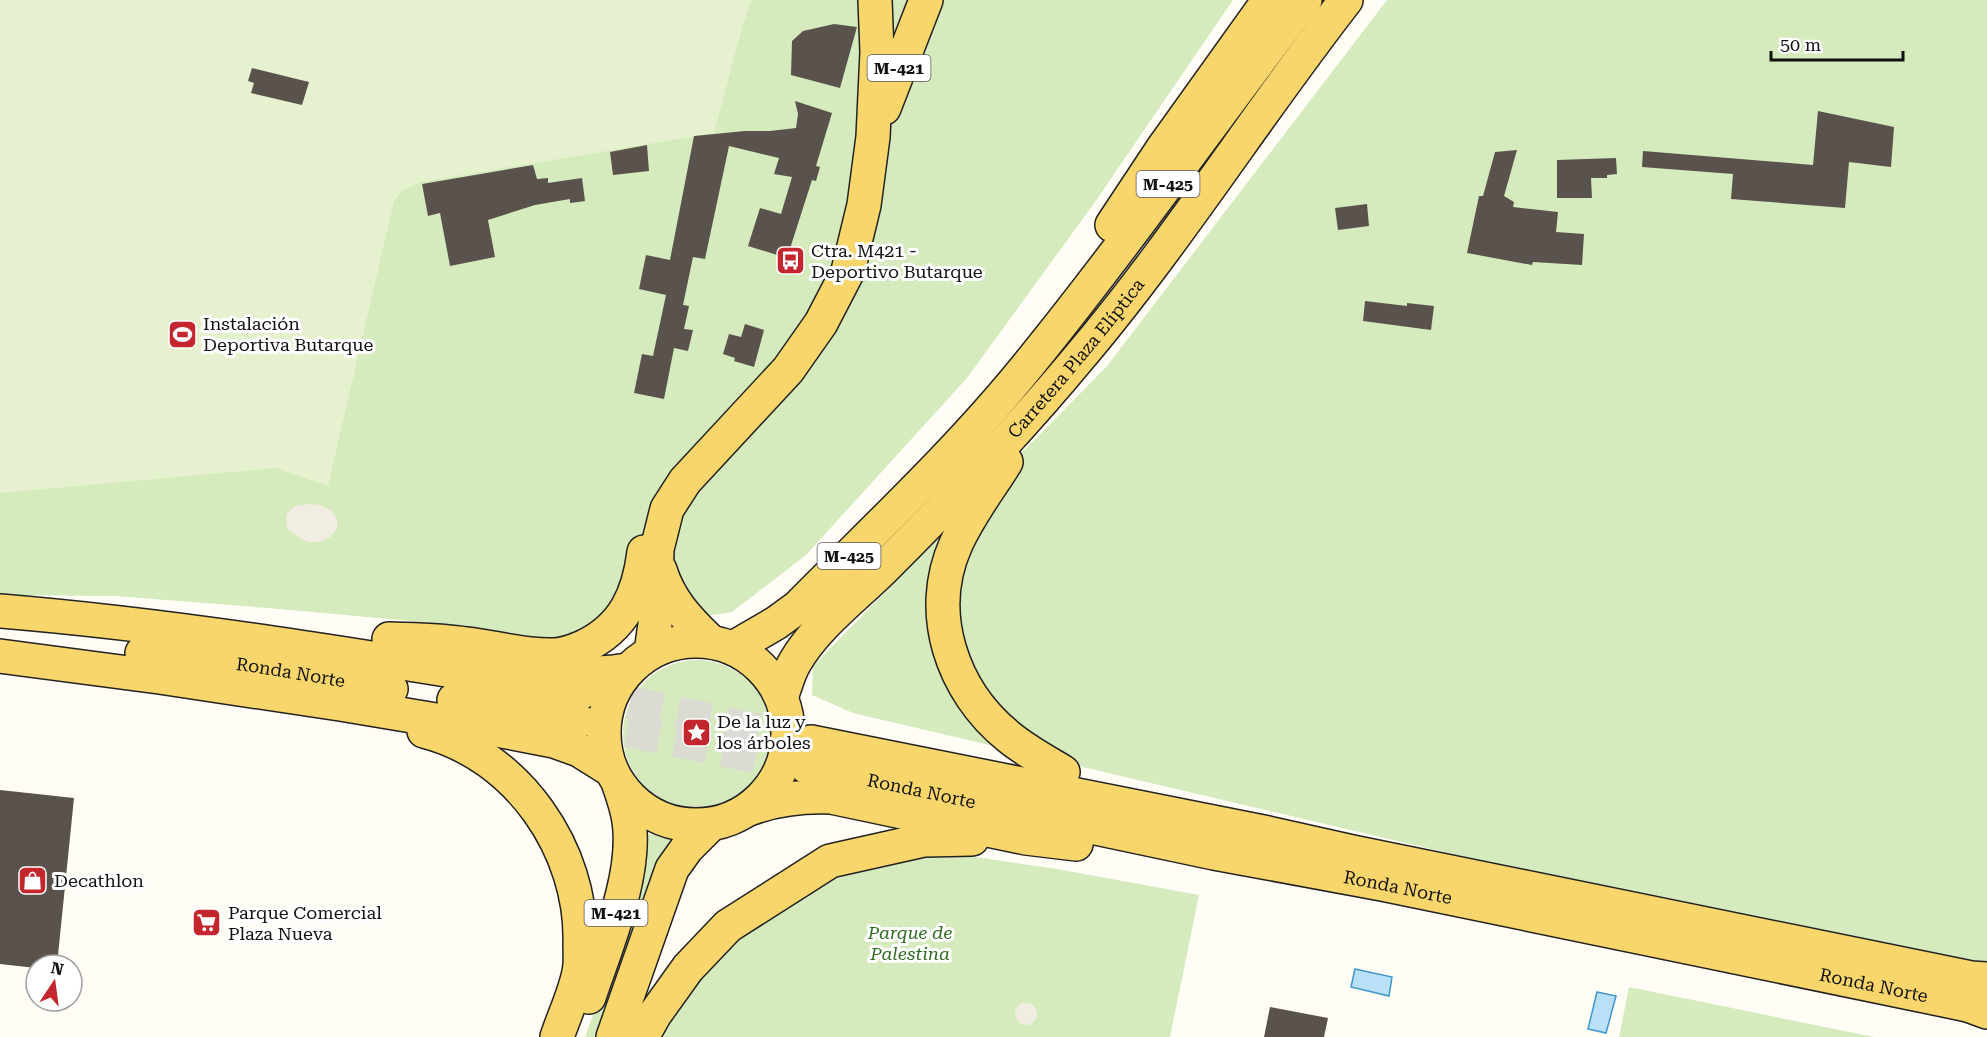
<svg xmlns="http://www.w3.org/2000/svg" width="1987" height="1037" font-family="'Roboto Serif',serif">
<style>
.green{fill:#d5ebbd}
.pitch{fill:#e6f2cf}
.plaza{fill:#f1ede2}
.water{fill:#b9e0f7;stroke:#3f96cf;stroke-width:1.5}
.building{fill:#5a524d}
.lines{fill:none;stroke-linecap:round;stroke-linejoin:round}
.major-tunnel{stroke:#dbdad3;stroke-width:33;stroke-dasharray:33 16;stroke-linecap:butt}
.major-casing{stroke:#222;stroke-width:36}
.major{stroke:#f9d66b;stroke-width:33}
.labels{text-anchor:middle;stroke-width:6;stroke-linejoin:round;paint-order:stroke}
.shield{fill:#fff;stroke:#585858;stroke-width:1.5}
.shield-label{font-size:16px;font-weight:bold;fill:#111}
.poi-label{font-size:18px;fill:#111;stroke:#fff;text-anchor:start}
.street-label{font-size:18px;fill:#111;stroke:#fff}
.park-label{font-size:18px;font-style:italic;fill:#2f6b1f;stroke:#fff}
</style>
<rect width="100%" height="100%" fill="#fffdf5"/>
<path class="green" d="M0 0H1233L1095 202 967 378 806 555 732 612 557 640 422 622 268 608 114 596 0 595Z
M1387 0H1987V962L1900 949 1580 884 853 713 812 695 813 666 1107 366Z
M623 734a74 74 0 1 1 148 0a74 74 0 1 1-148 0Z
M646 833 673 840 599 1037H585C610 969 634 905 646 833Z
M894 845 1057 869 1199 895 1170 1037H658L673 1006 760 914Z
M1629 987 1874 1037H1619Z"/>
<path class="pitch" d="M0 0H752L743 24 714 133 421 182 403 190 394 201 328 486 275 468 0 493Z"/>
<path class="plaza" d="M309 504 320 505 332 511 337 520V528L330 537 319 542H309L301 539 287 529 286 519 287 513 296 506Z
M1015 1014a11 11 0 1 1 22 0a11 11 0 1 1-22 0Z"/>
<path class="water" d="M1355 969 1392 977 1389 996 1351 987Z
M1597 992 1616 996 1606 1033 1588 1029Z"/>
<path class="building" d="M834 24 857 27 840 88 791 75 792 41 803 31Z
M252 68 309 82 302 105 251 93 254 83 248 81Z
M795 101 832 113 816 166 820 167 816 181 812 180 787 258 748 246 760 208 781 214 792 177 774 174 779 158 729 146 705 259 693 257 683 305 689 306 684 329 693 330 688 351 674 348 664 399 634 393 642 354 653 356 666 295 639 289 646 255 670 260 694 136 745 131H770L796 128 798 114Z
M1818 111 1894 127 1891 167 1849 162 1845 208 1731 199 1733 174 1642 167 1643 151 1813 165Z
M647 145 649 171 613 175 610 152Z
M1517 150 1504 196 1514 202 1513 207 1558 212 1556 232 1584 234 1582 265 1533 262 1532 265 1467 253 1479 196H1483L1495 152Z
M1616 158 1617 174 1607 175V178H1591L1592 198H1557V160Z
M533 165 537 179 548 178V183L582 178 585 201 570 203V199L535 205 488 220 495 257 450 266 440 213 428 216 422 184Z
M1367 204 1369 226 1338 230 1335 208Z
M1365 301 1407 306V303L1434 306 1431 330 1363 321Z
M745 324 764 330 754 367 734 361 735 358 723 354 729 334 741 337Z
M0 790 74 798 57 965H36V968L0 964Z
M1270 1007 1328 1018 1324 1037H1264Z"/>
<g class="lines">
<path class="major-tunnel" d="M582 692 811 742
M579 721 807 767"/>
<defs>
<g id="major">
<path d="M884 108 926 0"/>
<path d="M1112 225 1163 148 1269 0"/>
<path d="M1006 462C989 489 969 515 956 544 925 613 952 691 1009 737 1026 751 1045 761 1063 772"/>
<path d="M660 570C669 600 688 620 710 641"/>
<path d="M0 611C195 627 389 661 582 692"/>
<path d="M389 639C415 640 441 640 466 644 495 647 524 656 553 655 563 655 574 651 583 647 624 628 639 594 644 552"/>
<circle cx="696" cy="733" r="92"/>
<path d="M733 648 776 623 798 607C876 528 959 451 1029 364 1125 246 1212 121 1305 0"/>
<path d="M651 652 655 624 657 549 667 509 685 481 788 370 821 323 848 271 864 205 873 137 877 52 875 0"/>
<path id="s1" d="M142 653 252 666 391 689"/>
<path d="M0 656 159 677 340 704 502 731 554 741 579 750 611 770"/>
<path d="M552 668C581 673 599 675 628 670"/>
<path id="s2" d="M782 695C786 684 789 672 795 662 818 623 858 595 889 563 954 498 1018 431 1077 360 1174 246 1254 118 1346 0"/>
<path d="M454 700 579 721"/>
<path d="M424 731C518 755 583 850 580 944 580 953 581 963 579 972 575 993 564 1016 557 1037"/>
<path d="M811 742 1268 833 1353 852 1971 978 1987 979"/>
<path id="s3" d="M807 767 1214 853 1382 884 1968 1005 1987 1012"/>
<path d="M749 809C776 799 801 796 831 797L1026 838 1076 844"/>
<path d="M589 997C606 946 637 875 629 821 627 808 623 796 619 785"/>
<path d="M613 1037 672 869 687 848 710 825"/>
<path d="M642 1037 655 1014 688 968 728 926 830 861 924 840 972 839"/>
</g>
</defs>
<use href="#major" class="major-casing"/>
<use href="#major" class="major"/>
</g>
<defs>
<symbol id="bus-square" viewBox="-11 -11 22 22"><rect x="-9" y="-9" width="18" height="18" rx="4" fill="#c4262e" stroke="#fff"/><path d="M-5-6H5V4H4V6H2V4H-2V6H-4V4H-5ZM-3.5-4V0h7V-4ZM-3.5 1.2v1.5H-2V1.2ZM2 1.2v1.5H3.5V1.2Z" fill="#fff"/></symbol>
<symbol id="stadium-square" viewBox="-11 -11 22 22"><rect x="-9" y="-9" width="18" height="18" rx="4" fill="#c4262e" stroke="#fff"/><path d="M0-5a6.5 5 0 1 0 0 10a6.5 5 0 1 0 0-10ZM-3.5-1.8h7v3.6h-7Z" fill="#fff"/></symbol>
<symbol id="sight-square" viewBox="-11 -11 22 22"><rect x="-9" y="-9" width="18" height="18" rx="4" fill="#c4262e" stroke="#fff"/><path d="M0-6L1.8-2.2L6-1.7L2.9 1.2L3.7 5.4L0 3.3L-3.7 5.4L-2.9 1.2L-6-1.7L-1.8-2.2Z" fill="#fff"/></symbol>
<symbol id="shop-square" viewBox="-11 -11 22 22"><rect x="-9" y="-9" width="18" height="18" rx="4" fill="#c4262e" stroke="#fff"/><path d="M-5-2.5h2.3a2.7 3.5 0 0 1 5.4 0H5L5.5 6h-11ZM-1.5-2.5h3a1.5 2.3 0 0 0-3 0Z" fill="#fff"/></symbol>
<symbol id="supermarket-square" viewBox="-11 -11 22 22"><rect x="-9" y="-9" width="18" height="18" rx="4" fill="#c4262e" stroke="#fff"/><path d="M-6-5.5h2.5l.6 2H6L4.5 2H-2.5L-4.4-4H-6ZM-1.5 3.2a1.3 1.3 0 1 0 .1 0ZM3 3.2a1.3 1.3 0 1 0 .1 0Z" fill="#fff"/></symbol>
</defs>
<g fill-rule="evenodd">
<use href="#bus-square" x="774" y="244" width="33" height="33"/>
<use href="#stadium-square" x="166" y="318" width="33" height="33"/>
<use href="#sight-square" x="680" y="716" width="33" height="33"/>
<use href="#shop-square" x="16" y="864" width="33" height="33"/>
<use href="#supermarket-square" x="190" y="906" width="33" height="33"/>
</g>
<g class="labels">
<g class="shield">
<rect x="867.5" y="55" width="63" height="26" rx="4.5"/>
<rect x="1136.5" y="171" width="63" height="26" rx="4.5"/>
<rect x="817.5" y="543" width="63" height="26" rx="4.5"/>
<rect x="584.5" y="900" width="63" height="26" rx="4.5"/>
</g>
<g class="shield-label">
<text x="899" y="74">M-421</text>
<text x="1168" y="190">M-425</text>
<text x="849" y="562">M-425</text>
<text x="616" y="919">M-421</text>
</g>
<g class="poi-label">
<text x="811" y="257">Ctra. M421 -<tspan x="811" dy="21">Deportivo Butarque</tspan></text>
<text x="203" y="330">Instalación<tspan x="203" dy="21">Deportiva Butarque</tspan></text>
<text x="717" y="728">De la luz y<tspan x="717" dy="21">los árboles</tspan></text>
<text x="54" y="887">Decathlon</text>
<text x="228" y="919">Parque Comercial<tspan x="228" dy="21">Plaza Nueva</tspan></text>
</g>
<g class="street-label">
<text dy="6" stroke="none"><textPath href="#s2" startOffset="450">Carretera Plaza Elíptica</textPath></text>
<text dy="6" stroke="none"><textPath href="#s1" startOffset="150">Ronda Norte</textPath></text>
<text dy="6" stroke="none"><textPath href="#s3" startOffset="117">Ronda Norte</textPath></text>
<text dy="6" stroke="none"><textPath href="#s3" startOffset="603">Ronda Norte</textPath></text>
<text dy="6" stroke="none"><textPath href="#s3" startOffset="1089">Ronda Norte</textPath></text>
</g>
<g class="park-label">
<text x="910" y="939">Parque de<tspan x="910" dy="21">Palestina</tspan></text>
</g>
</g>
<g transform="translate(54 983) rotate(13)"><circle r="28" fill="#ffffff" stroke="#a0a0a0" stroke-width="1.5"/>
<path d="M0-4.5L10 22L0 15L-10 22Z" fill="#c4262e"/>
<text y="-9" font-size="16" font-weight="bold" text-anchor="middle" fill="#111111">N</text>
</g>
<path d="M1771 51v9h132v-9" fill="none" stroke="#111111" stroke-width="3"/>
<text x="1780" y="51" font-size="18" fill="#111111" stroke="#ffffff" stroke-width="4.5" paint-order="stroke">50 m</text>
</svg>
